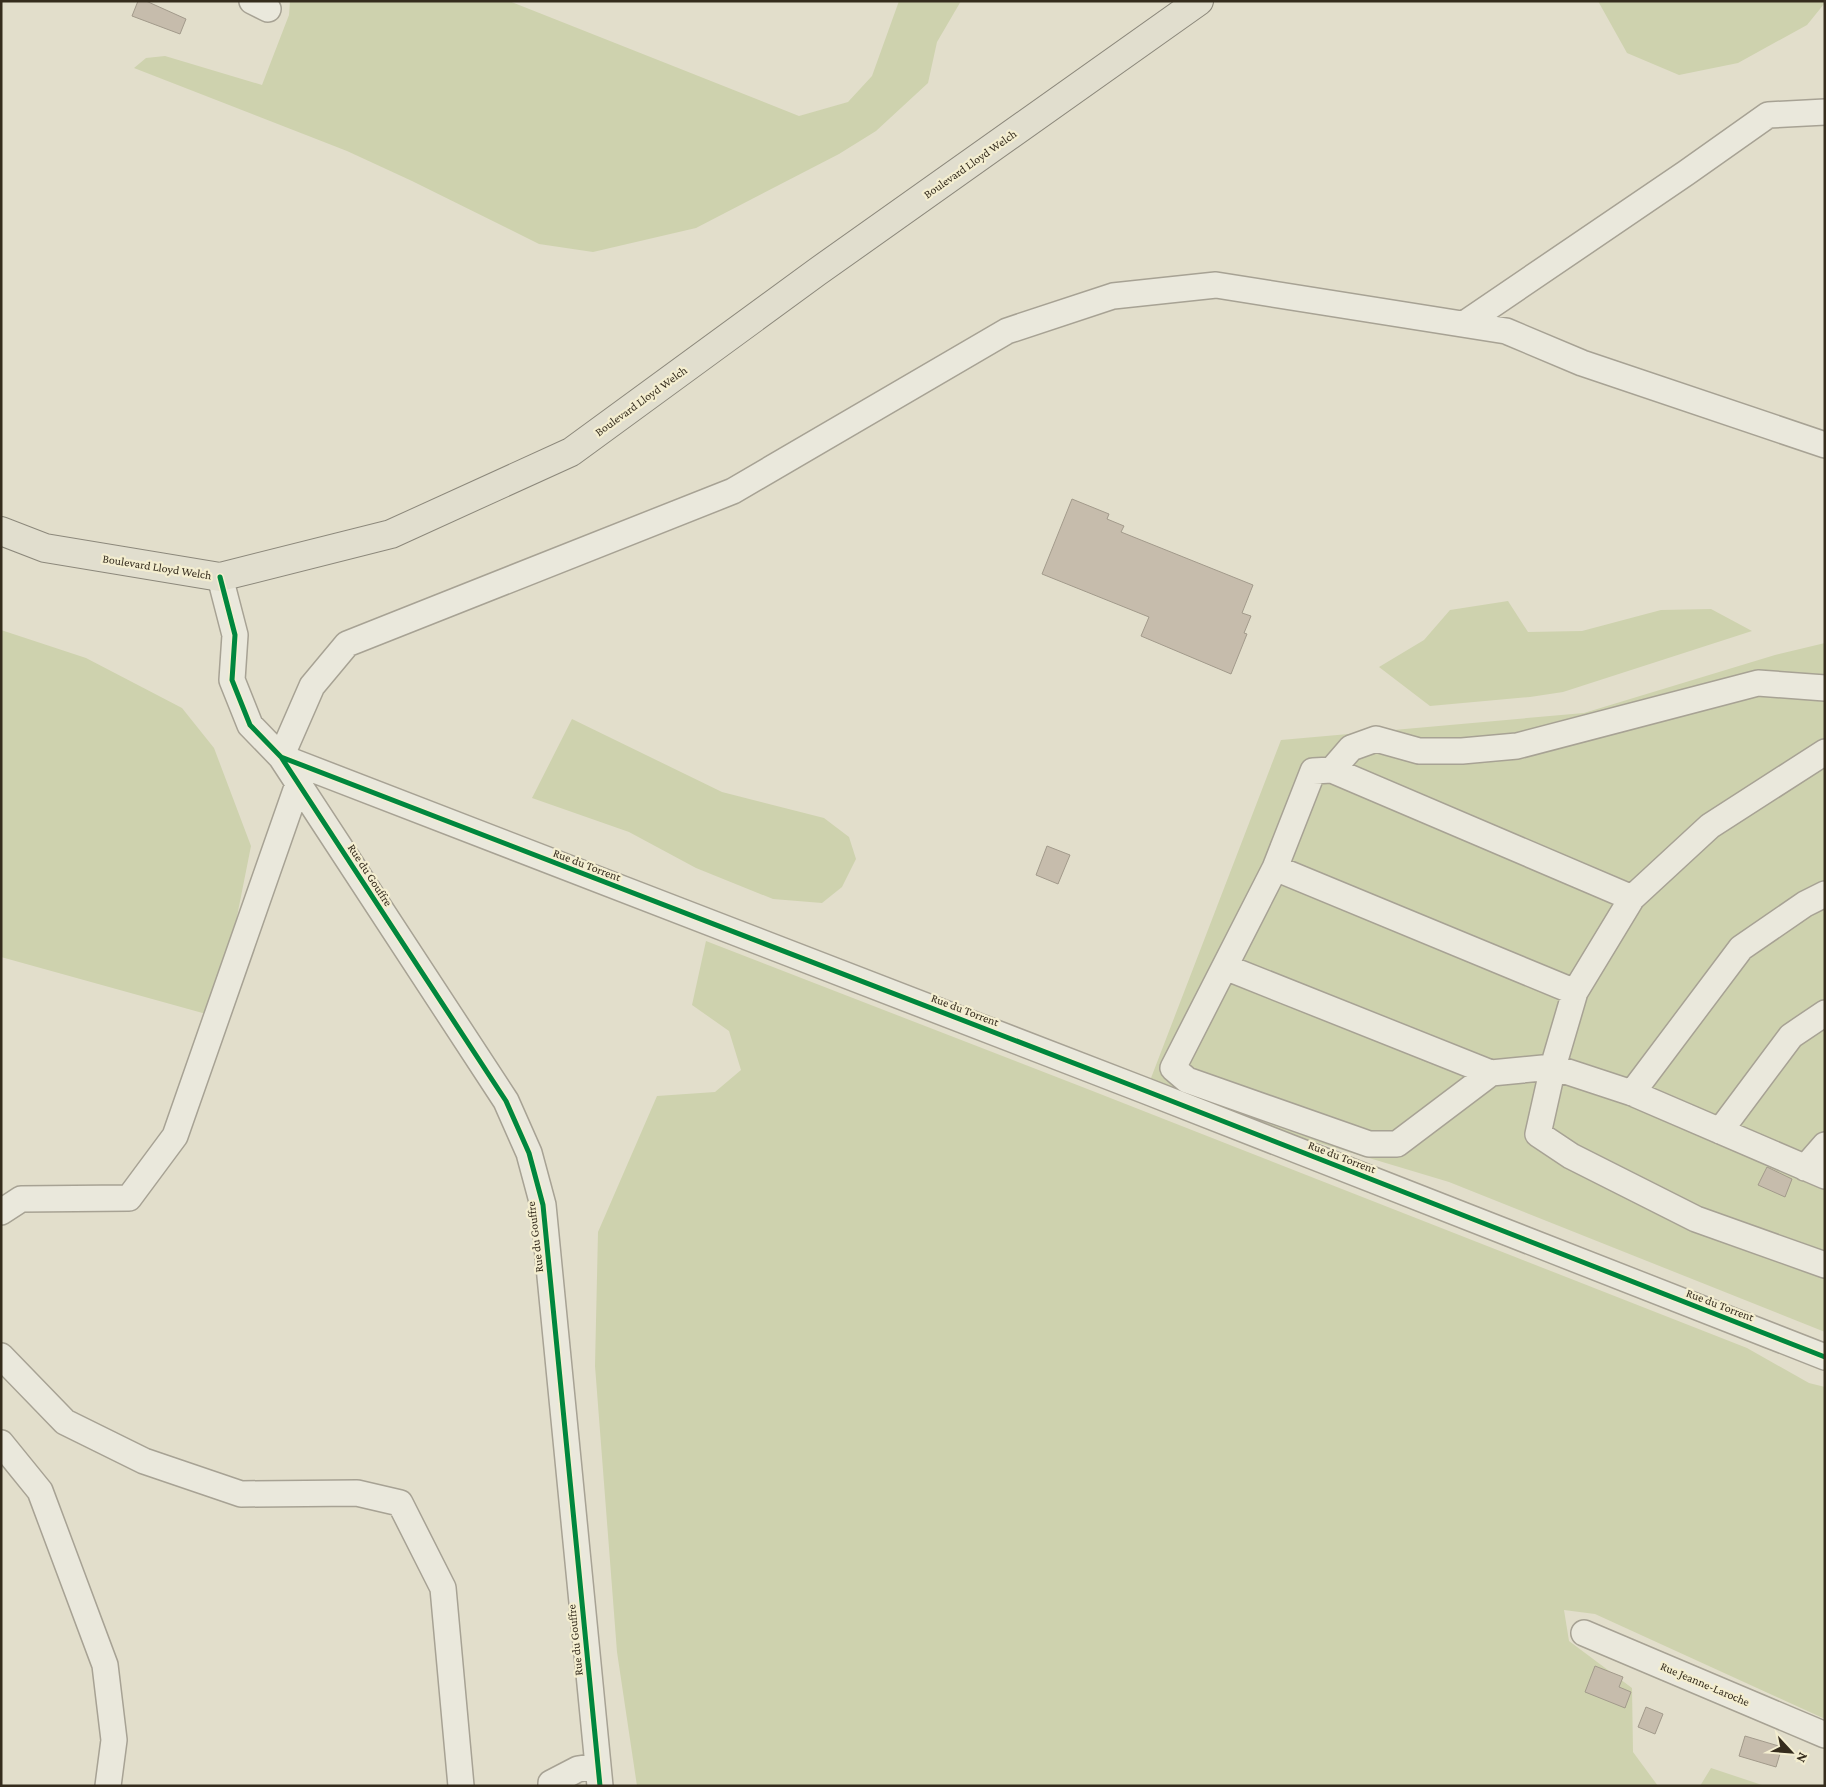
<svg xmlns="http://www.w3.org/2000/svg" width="1826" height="1787" font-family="'Crimson Pro',serif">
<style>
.green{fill:#ced2ae}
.building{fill:#c6bcac;stroke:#a29a8b}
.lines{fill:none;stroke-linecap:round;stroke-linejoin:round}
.minor-casing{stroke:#a7a294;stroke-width:28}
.major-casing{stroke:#8c887b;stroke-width:30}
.minor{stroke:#eae8dc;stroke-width:25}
.major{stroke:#e1dece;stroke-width:28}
.cycleway-casing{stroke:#f4eed0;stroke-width:8}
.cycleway{stroke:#00873e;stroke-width:5}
.labels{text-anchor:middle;stroke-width:4.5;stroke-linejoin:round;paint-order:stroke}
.street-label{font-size:12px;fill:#352c1d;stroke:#f4eed0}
</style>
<rect width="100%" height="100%" fill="#e2decb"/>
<path class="green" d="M290 1H509L799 116 848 102 872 76 899 1H961L937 42 928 83 876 131 839 154 696 228 593 252 539 244 412 181 347 151 134 68 146 58 165 56 262 85 289 15Z
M1598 1H1824V4L1807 25 1738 63 1679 75 1627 53Z
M1508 601 1528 632 1582 631 1661 610 1711 609 1752 631 1563 692 1530 697 1430 706 1379 667 1424 640 1450 610Z
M1 630 86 658 182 708 214 748 251 846 217 1017 1 957Z
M1825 643V1332L1449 1182 1146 1091 1281 740 1584 713 1775 655Z
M572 719 722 792 824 818 849 837 856 859 842 887 822 903 773 899 696 868 629 832 532 798Z
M706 941 1090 1090 1747 1348 1809 1383 1825 1387V1719L1595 1614 1564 1610 1569 1641 1632 1688 1633 1752 1658 1786H637L617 1652 595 1366 598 1232 657 1096 715 1092 741 1070 729 1031 692 1005Z
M1711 1768 1765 1786H1700Z"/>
<path class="building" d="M138 1H146L186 19 180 34 132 16Z
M1072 499 1109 514 1107 519 1124 526 1121 532 1253 585 1242 613 1251 616 1244 633 1247 634 1231 674 1141 636 1149 617 1042 574Z
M1047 846 1070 855 1058 884 1036 875Z
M1767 1167 1792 1179 1785 1197 1758 1185Z
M1595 1666 1623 1677 1619 1687 1631 1692 1625 1708 1585 1692Z
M1646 1707 1663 1714 1655 1734 1638 1727Z
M1745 1736 1782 1747 1776 1767 1739 1756Z"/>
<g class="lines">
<defs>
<path id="minor" d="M252 1 268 9
M1464 324 1686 173 1768 115 1825 112
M220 577 235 635 232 680 250 725 281 757 1146 1091 1825 1357
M1825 752 1710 826 1632 898 1575 992 1553 1067 1538 1134 1571 1156 1696 1219 1825 1265
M1332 770 1351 748 1376 739 1419 751H1462L1517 746 1758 683 1825 688
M1275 868 1575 992
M1225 967 1491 1073 1553 1067 1632 1093 1825 1176
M1491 1073 1397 1144H1369L1187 1080 1173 1068 1275 868 1313 771 1332 770 1632 898
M1632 1093 1741 948 1805 904 1825 894
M1720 1131 1791 1036 1825 1013
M1805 1168 1825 1145
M1 1212 21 1199 129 1198 175 1136 298 784
M1 1356 65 1422 144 1461 241 1494 357 1493 400 1503 443 1588 461 1786
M1 1443 40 1491 105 1665 114 1740 108 1786
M1584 1633 1825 1735
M551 1786V1783L578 1769 598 1766
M600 1786 543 1205 529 1153 506 1101 281 757 312 686 347 644 733 491 1007 331 1113 296 1216 285 1506 331 1582 363 1825 445"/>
<path id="major" d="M1 531 45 548 220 577 391 534 571 452 817 272 1199 1"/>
</defs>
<use href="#minor" class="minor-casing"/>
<use href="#major" class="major-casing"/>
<use href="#minor" class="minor"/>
<use href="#major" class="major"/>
<defs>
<path id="cycleway" d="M220 577 235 635 232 680 250 725 281 757 1146 1091 1825 1357
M281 757 506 1101 529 1153 543 1205 600 1786"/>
</defs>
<use href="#cycleway" class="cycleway-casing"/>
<use href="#cycleway" class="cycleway"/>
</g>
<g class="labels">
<g class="street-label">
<text transform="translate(970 164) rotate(-35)" y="4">Boulevard Lloyd Welch</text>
<text transform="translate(641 401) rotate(-36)" y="4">Boulevard Lloyd Welch</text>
<text transform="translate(157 567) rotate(9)" y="4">Boulevard Lloyd Welch</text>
<text transform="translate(587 865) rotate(21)" y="4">Rue du Torrent</text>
<text transform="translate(370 875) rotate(57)" y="4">Rue du Gouffre</text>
<text transform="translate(965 1010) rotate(21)" y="4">Rue du Torrent</text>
<text transform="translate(1342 1157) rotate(21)" y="4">Rue du Torrent</text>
<text transform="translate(535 1237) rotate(-97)" y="4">Rue du Gouffre</text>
<text transform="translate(1720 1305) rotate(21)" y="4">Rue du Torrent</text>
<text transform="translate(575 1640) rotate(-96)" y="4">Rue du Gouffre</text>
<text transform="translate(1705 1684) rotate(23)" y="4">Rue Jeanne-Laroche</text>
</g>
</g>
<rect width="1826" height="1787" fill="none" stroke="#352c1d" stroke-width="5"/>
<g transform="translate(1791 1752) rotate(116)" stroke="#f4eed0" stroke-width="4" paint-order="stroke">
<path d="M0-4L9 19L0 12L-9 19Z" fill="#352c1d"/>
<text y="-8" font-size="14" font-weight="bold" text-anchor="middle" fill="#352c1d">N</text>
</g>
</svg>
